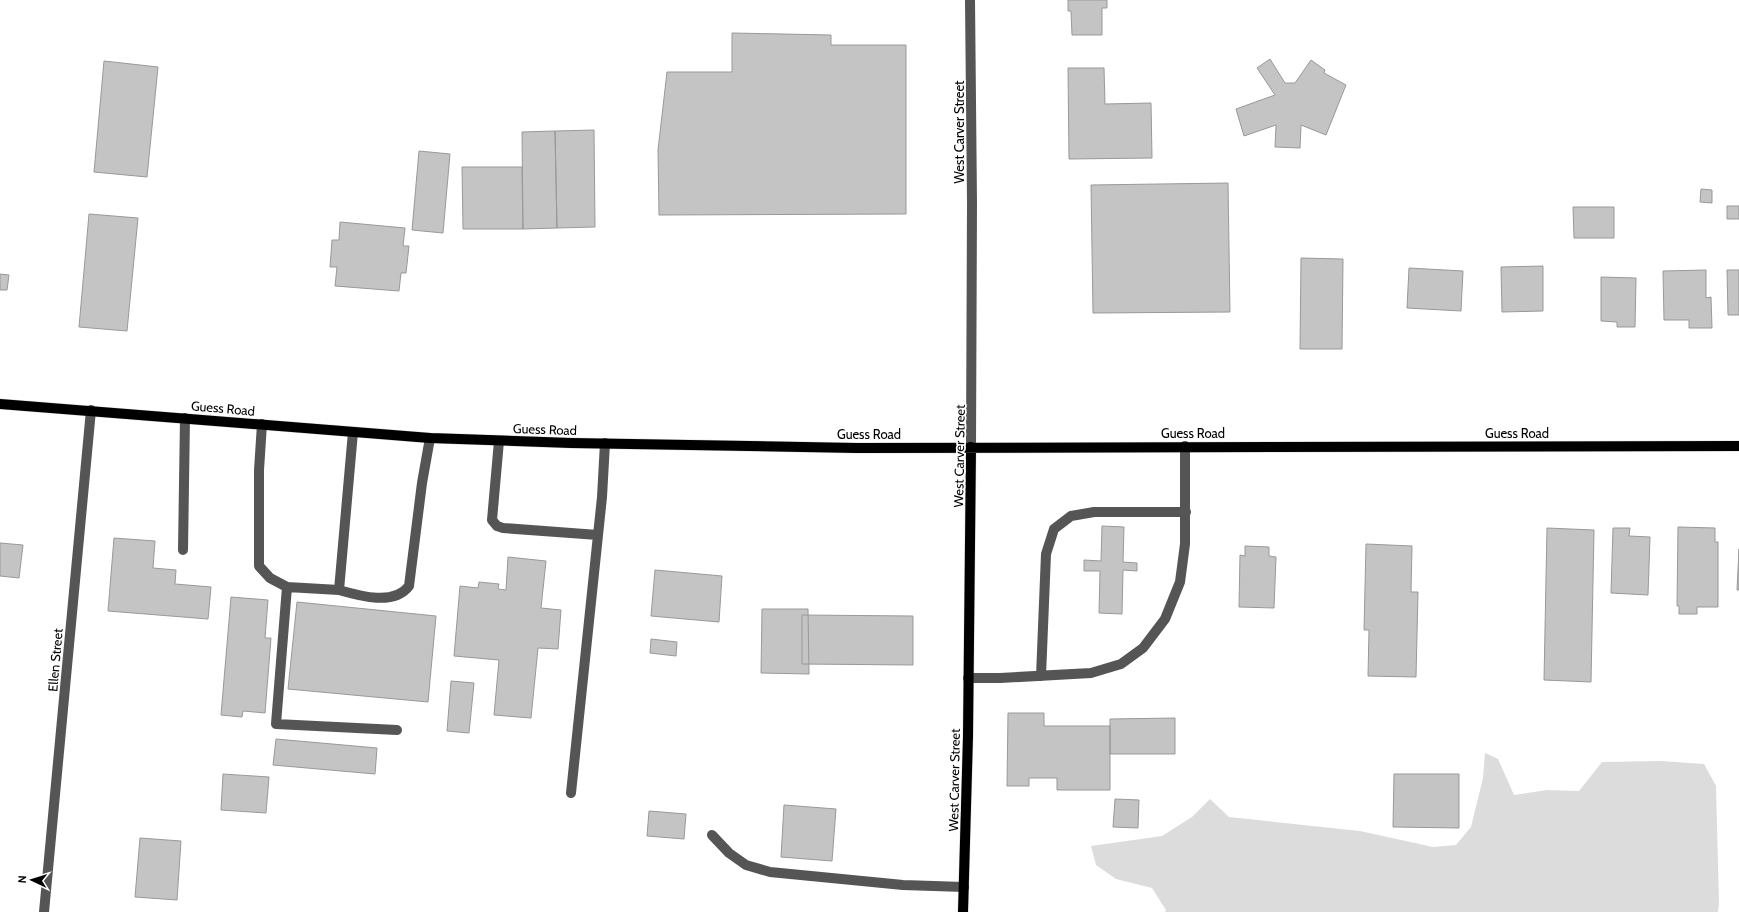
<svg xmlns="http://www.w3.org/2000/svg" width="1739" height="912" font-family="Cabin,sans-serif">
<style>
.green{fill:#dcdcdc}
.building{fill:#c4c4c4;stroke:#999}
.lines{fill:none;stroke-linecap:round;stroke-linejoin:round}
.major-casing{stroke:#dbdbdb;stroke-width:11}
.minor{stroke:#555;stroke-width:10}
.major{stroke:#000;stroke-width:10}
.labels{text-anchor:middle;stroke-width:3.5;stroke-linejoin:round;paint-order:stroke}
.street-label{font-size:13px;fill:#000;stroke:#fff}
</style>
<rect width="100%" height="100%" fill="#fff"/>
<path class="green" d="M1485 753 1498 759 1514 795 1547 790 1579 791 1602 762 1661 761 1704 764 1716 786 1719 903 1718 912H1165L1166 910 1152 888 1116 879 1096 865 1091 846 1162 836 1192 817 1210 799 1229 817 1360 831 1433 847 1456 845 1471 827 1483 778Z"/>
<path class="building" d="M1068 0H1107V8H1102V35H1072L1071 11H1068Z
M732 33 831 35V45H906V214L659 215 658 150 667 72H732Z
M1270 59 1285 83H1295L1311 60 1325 70 1324 73 1346 85 1326 135 1301 125 1300 148 1275 147 1276 125 1244 136 1236 109 1275 95 1257 68Z
M104 61 158 67 147 177 94 172Z
M1068 68H1104L1105 104 1151 103 1152 158 1069 159Z
M594 130 595 227 557 228 555 131Z
M555 131 557 228 523 229 522 132Z
M419 151 450 154 443 233 412 230Z
M462 167H522L523 229H463Z
M1228 183 1230 312 1093 313 1091 185Z
M1701 189 1712 190V203L1700 202Z
M1727 206H1739V219H1727Z
M1573 207H1614V238H1574Z
M89 214 138 218 127 331 79 327Z
M340 222 405 228 403 246H409L406 273H401L399 291 335 286 337 267H330L332 240H339Z
M1301 258 1343 259 1342 349H1300Z
M1543 266V311L1502 312 1501 267Z
M1409 268 1463 271 1461 311 1407 308Z
M1706 270V298L1711 297 1712 328H1689V320H1664L1663 271Z
M1727 270H1739V315H1728Z
M0 274 9 275 7 290H0Z
M1601 277 1636 278 1635 327H1617V322L1601 321Z
M1102 526 1124 527 1123 562 1137 563V571L1123 570 1122 614 1099 613 1100 571H1084V560L1101 561Z
M1678 527 1715 528V542H1718V607H1697V614H1679V606H1677Z
M1547 528 1594 530 1591 682 1544 680Z
M1613 528H1630L1629 536 1650 537 1648 595 1611 593Z
M114 538 155 541 153 568 176 570 175 584 211 587 208 619 108 611Z
M0 543 23 545 19 578 0 576Z
M1366 544 1412 546 1411 592H1418L1416 677 1368 676 1369 630H1364Z
M1245 546 1269 547V556L1276 557 1274 608 1239 607 1240 555 1245 556Z
M1739 549V590H1737Z
M508 557 546 561 541 608 561 610 558 649 538 648 531 718 494 715 499 660 454 656 460 586 478 588 479 582 499 584 498 589 506 590Z
M655 570 722 576 719 622 651 616Z
M231 597 268 600 265 638H271L265 713 243 711 242 717 221 715Z
M297 602 436 616 428 702 288 689Z
M762 609H808L809 674 761 673Z
M802 615 913 616V665L802 664Z
M651 639 677 642 676 656 650 653Z
M451 681 474 683 469 733 447 731Z
M1008 713H1044V726H1110V790H1057V778H1029V786H1007Z
M1175 718V754H1110V719Z
M276 739 377 748 375 774 273 765Z
M223 774 269 777 266 813 221 810Z
M1394 774H1459V828L1393 827Z
M1115 799 1139 800 1138 828 1113 827Z
M784 805 836 809 832 861 781 857Z
M649 811 686 814 684 839 647 836Z
M140 838 181 841 177 900 135 897Z"/>
<g class="lines">
<defs>
<path id="major" d="M0 404 430 438 571 443 857 448 1739 446
M963 912 968 736 971 447"/>
</defs>
<use href="#major" class="major-casing"/>
<path class="minor" d="M970 0 972 202 971 447
M262 424 259 470V566L270 578 287 587 339 590
M353 432 339 590C360 596 394 606 409 586L422 483 430 438
M499 441 492 520 497 526 503 528 598 535
M183 550 185 418
M287 587 276 724 397 730
M1041 676 1046 554 1054 529 1071 516 1094 512H1186
M968 678H1000L1091 673 1121 664 1143 648 1165 619 1180 582 1185 544V446
M571 793 602 497 605 443
M712 835 729 853 746 865 770 872 903 885 964 887
M44 912 91 410"/>
<use href="#major" class="major"/>
</g>
<g class="labels">
<g class="street-label">
<text transform="translate(959 132) rotate(-90)" y="5">West Carver Street</text>
<text transform="translate(223 408) rotate(5)" y="5">Guess Road</text>
<text transform="translate(545 429) rotate(2)" y="5">Guess Road</text>
<text x="1193" y="438">Guess Road</text>
<text x="1517" y="438">Guess Road</text>
<text x="869" y="439">Guess Road</text>
<text transform="translate(959 456) rotate(-89)" y="5">West Carver Street</text>
<text transform="translate(55 660) rotate(-85)" y="5">Ellen Street</text>
<text transform="translate(954 780) rotate(-89)" y="5">West Carver Street</text>
</g>
</g>
<g transform="translate(32 880) rotate(274)" stroke="#ffffff" stroke-width="3" paint-order="stroke">
<path d="M0-3L7 15L0 10L-7 15Z" fill="#000000"/>
<text y="-6" font-size="11" font-weight="bold" text-anchor="middle" fill="#000000">N</text>
</g>
</svg>
